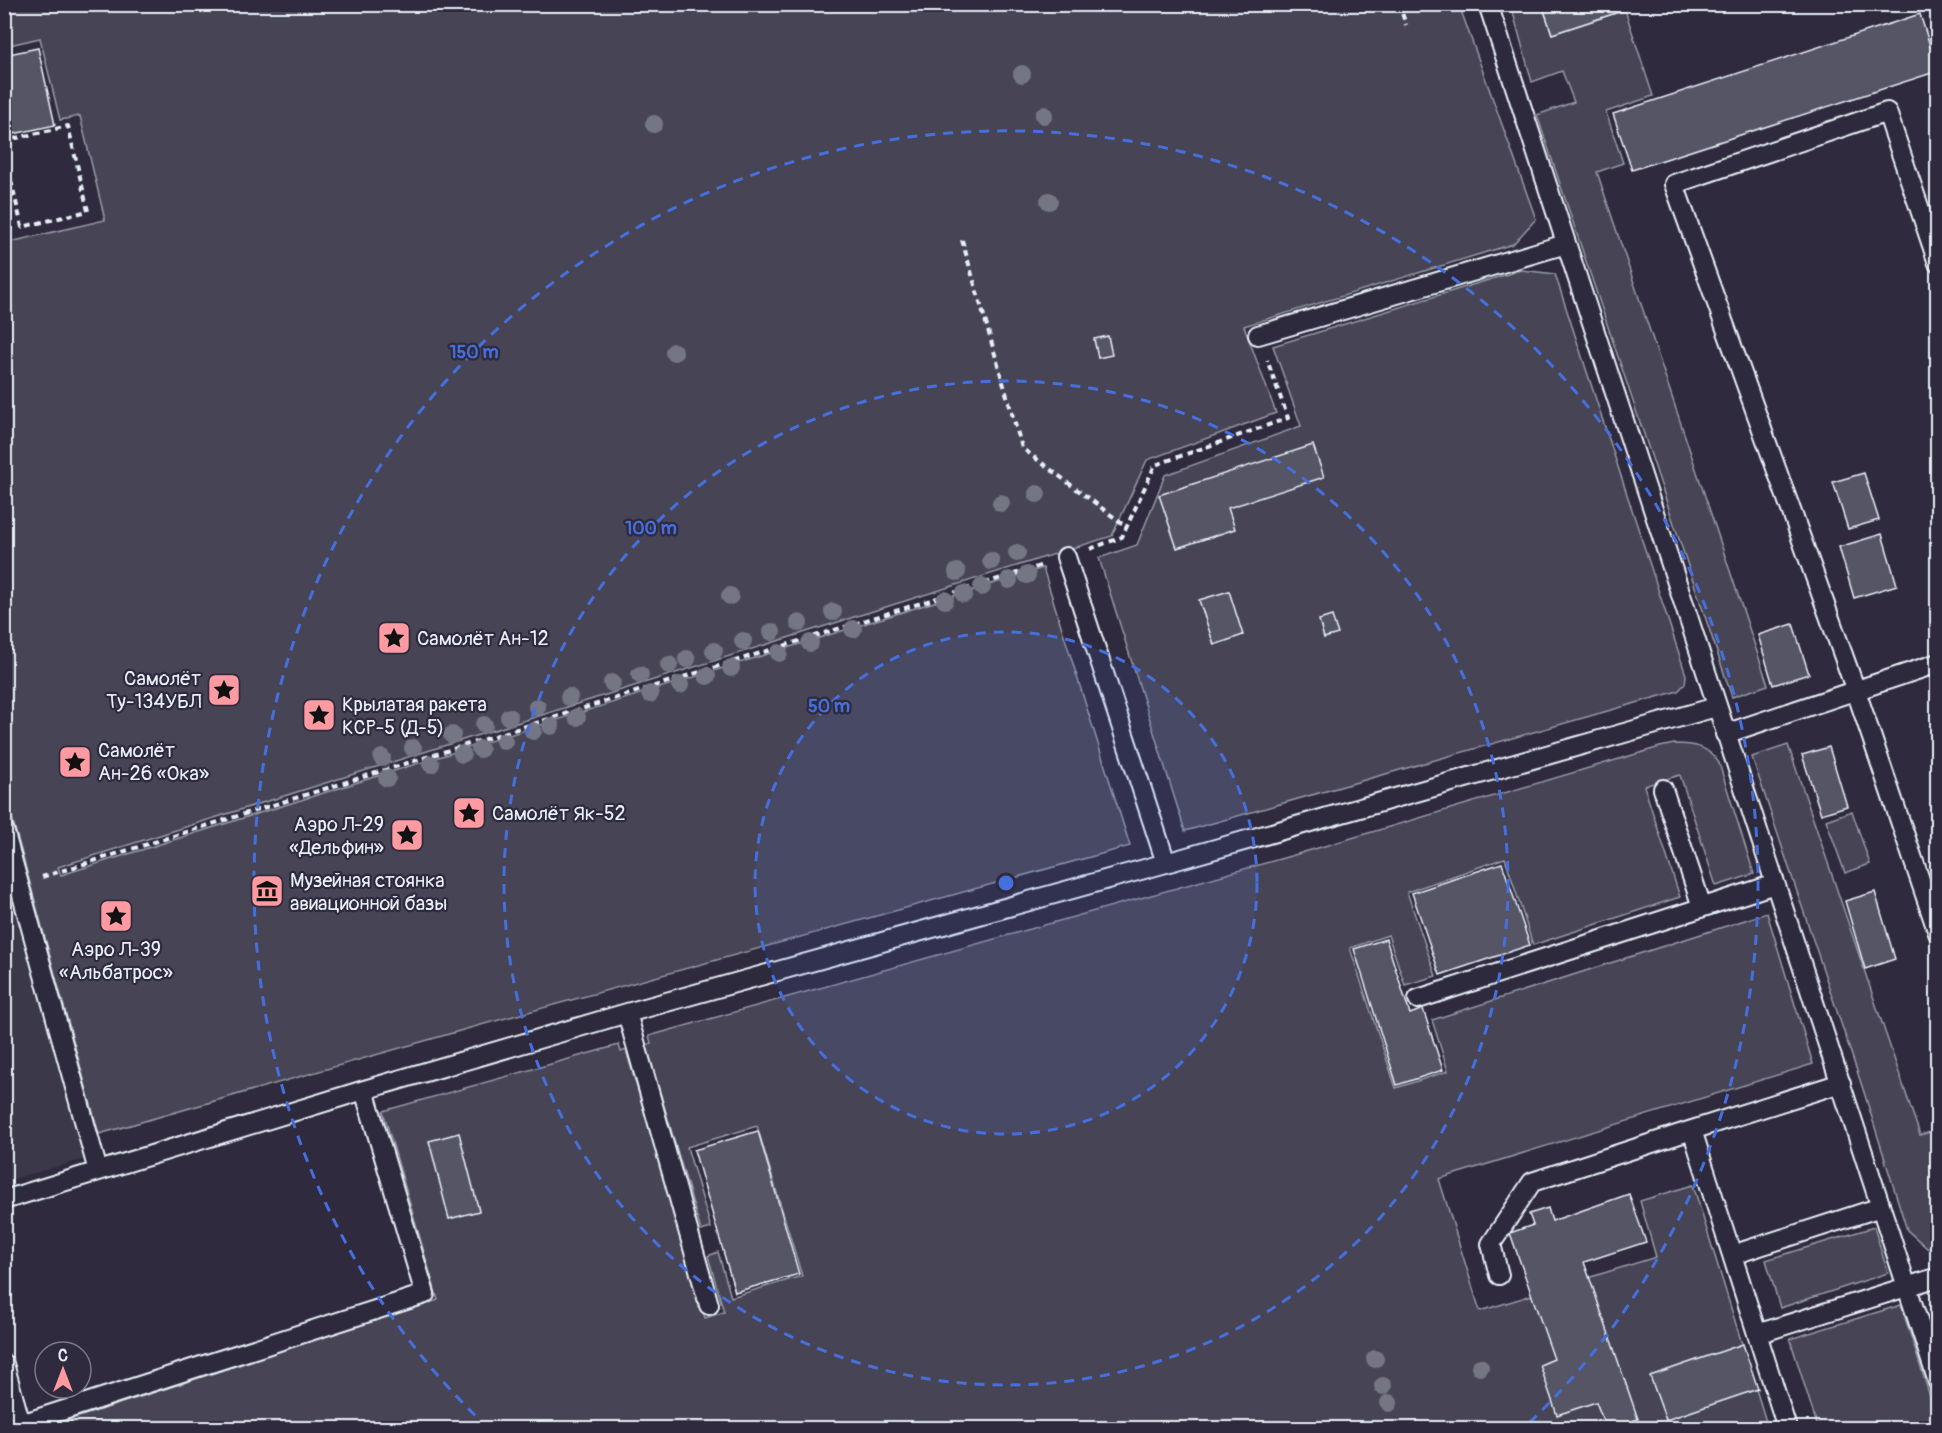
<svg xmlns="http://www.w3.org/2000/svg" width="1942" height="1433" font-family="Pangolin,sans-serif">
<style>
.built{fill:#3b3749}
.green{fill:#464455;stroke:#979aa6;stroke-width:1.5}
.building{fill:#575565;stroke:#e8f1f8;stroke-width:1.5}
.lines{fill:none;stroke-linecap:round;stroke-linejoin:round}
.lane-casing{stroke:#e8f1f8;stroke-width:22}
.path{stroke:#e8f1f8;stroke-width:4;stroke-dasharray:6 4.5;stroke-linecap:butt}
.lane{stroke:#2f2a3d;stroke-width:18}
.tree{fill:#757684}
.ring{fill:none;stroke:#466fde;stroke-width:3;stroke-dasharray:10 8}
.labels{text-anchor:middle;stroke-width:4.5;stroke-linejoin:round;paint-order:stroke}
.poi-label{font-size:20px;fill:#e8f1f8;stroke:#2f2a3d;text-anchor:start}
.centre{fill:#466fde;stroke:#2f2a3d;stroke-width:3}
.ring-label{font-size:18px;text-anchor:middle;font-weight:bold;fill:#466fde;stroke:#2f2a3d;stroke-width:4.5;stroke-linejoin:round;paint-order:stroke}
</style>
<rect width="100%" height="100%" fill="#2f2a3d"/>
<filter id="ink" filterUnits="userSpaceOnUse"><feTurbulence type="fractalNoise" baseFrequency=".0167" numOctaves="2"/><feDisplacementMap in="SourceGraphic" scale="12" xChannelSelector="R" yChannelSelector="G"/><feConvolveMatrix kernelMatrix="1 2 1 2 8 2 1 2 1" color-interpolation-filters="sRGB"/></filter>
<g filter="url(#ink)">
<path class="built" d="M4 792 104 1154 5 1181H4Z"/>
<path class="green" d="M5 4 1459 5 1536 219 1513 244 1244 326 1276 413 1147 460 1112 536 58 867 61 875 1043 568 1130 846 470 1028 99 1134 5 792 4 223 10 242 105 220 80 116 60 120 40 38 5 46Z
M1511 5H1542L1552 34 1625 10 1653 96 1606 112 1623 163 1597 172 1768 685 1732 697 1537 115 1574 102 1562 71 1532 82Z
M1521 270 1555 274 1686 675 1685 684 1678 691 1185 831 1099 558 1137 545 1165 475 1301 426 1273 346Z
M1674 744C1694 744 1708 746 1719 763L1754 874 1716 886 1680 775 1644 786 1680 897 1533 945 1505 858 1407 892 1436 976 1405 985 1388 935 1350 948 1396 1088 1448 1071 1432 1020 1767 913 1813 1064 1439 1179 1480 1311 1656 1257 1640 1201 1693 1185 1768 1428H45L438 1300 383 1111 619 1045 621 1052 626 1050 705 1318 724 1312 708 1256 718 1252 731 1297 802 1276 757 1126 687 1147 711 1228 701 1231 646 1045 651 1043 649 1036 1294 855 1660 747Z
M1788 745 1920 1135 1937 1130V1251L1927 1248 1907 1230 1863 1089 1752 757Z
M1852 811 1870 864 1845 873 1826 820Z
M1874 1227 1888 1273 1780 1308 1766 1260Z
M1901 1305 1937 1419V1428H1818L1790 1339Z"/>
<path class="building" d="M1542 4H1623L1625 10 1552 34Z
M1920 14 1938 71 1632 170 1613 114Z
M38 48 55 125 4 136V55Z
M1108 336 1112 355 1098 358 1094 339Z
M1313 445 1324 477 1228 508 1235 529 1177 548 1159 495Z
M1864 473 1879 520 1848 529 1833 482Z
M1882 534 1897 585 1854 598 1839 547Z
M1229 591 1243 635 1214 645 1199 600Z
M1332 616 1338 634 1324 638 1319 620Z
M1793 624 1809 674 1773 685 1758 635Z
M1829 747 1847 806 1821 814 1802 755Z
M1502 863 1530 945 1440 975 1412 893Z
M1875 892 1895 959 1865 969 1845 901Z
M1386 939 1410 1014 1423 1009 1443 1070 1397 1085 1354 949Z
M758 1131 799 1274 735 1292 694 1150Z
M459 1133 479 1211 449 1219 429 1141Z
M1629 1194 1646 1242 1584 1262 1638 1419 1612 1428H1606L1596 1402 1557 1415 1540 1365 1554 1359 1510 1233 1533 1225 1529 1214 1548 1208 1552 1221Z
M1743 1344 1758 1389 1666 1420 1650 1376Z"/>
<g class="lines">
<defs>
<path id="lane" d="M1488 4 1938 1382
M1938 263 1887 112 1674 184 1856 691 1938 933
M1258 335 1566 244
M1066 557 1166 863
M1725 734 1938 663
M1663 789 1702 907
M4 830 98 1171
M1418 999 1775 884
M627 1013 709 1305
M4 1200 364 1090 627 1013 1166 863 1716 707
M1732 1255 1692 1130 1841 1083
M1499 1275 1491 1244 1532 1182 1692 1130
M1757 1334 1938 1277
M4 1364 21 1424 425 1294 364 1090
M1787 1428 1732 1255 1881 1207"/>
</defs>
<use href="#lane" class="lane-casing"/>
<path class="path" d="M1399 4 1406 25
M4 141 68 126 88 211 22 227 4 151
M962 240 1022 448 1127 527
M1090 549 1122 537 1155 465 1288 418 1267 360
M42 877 1043 565"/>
<use href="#lane" class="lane"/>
</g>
<g class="tree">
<circle cx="1022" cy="74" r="9"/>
<circle cx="1044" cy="115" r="9"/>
<circle cx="654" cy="124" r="9"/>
<circle cx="1049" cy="201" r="9"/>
<circle cx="674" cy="352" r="9"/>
<circle cx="1037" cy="494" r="9"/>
<circle cx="1001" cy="503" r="9"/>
<circle cx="1017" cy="553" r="9"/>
<circle cx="991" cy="561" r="9"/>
<circle cx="957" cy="572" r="9"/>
<circle cx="1027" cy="575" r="9"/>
<circle cx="1009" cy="580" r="9"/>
<circle cx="982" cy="587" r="9"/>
<circle cx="964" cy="594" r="9"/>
<circle cx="730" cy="596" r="9"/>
<circle cx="945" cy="600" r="9"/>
<circle cx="833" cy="612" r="9"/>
<circle cx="799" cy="623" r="9"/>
<circle cx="853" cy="629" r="9"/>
<circle cx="772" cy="632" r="9"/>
<circle cx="743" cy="641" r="9"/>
<circle cx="810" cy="643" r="9"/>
<circle cx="714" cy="651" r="9"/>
<circle cx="779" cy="653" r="9"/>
<circle cx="687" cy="659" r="9"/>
<circle cx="669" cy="665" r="9"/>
<circle cx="731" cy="668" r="9"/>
<circle cx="640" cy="675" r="9"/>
<circle cx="707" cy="676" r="9"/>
<circle cx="612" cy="683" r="9"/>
<circle cx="680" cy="685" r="9"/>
<circle cx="650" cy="694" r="9"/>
<circle cx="569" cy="697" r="9"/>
<circle cx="537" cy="707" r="9"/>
<circle cx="509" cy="717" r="9"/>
<circle cx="577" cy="717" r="9"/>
<circle cx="484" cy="725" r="9"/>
<circle cx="551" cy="726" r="9"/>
<circle cx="533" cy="731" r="9"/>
<circle cx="452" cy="735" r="9"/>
<circle cx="504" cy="741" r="9"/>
<circle cx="413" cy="748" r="9"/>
<circle cx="480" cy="749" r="9"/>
<circle cx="462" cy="754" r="9"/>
<circle cx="382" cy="758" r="9"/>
<circle cx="431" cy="764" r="9"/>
<circle cx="387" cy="778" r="9"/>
<circle cx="1375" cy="1359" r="9"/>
<circle cx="1480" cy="1367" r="9"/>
<circle cx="1383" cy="1386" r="9"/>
<circle cx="1389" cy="1403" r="9"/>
</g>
</g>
<circle cx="1006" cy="883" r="251" fill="#466fde" fill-opacity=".12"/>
<g class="ring">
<circle cx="1006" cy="883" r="251"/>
<circle cx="1006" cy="883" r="502"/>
<path d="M488 1428A752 752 0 1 1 1524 1428"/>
</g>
<defs>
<symbol id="sight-square" viewBox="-11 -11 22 22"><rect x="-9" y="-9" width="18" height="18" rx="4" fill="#ff9aa2" stroke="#2f2a3d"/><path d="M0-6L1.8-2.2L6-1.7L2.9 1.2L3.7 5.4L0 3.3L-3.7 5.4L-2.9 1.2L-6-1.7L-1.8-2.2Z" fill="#111"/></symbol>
<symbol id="museum-square" viewBox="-11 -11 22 22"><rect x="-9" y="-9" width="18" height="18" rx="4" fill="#ff9aa2" stroke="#2f2a3d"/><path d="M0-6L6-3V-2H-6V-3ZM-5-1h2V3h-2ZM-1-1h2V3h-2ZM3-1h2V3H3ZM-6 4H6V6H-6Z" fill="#111"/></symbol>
</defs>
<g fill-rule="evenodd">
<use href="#sight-square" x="375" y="619" width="38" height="38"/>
<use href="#sight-square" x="205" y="671" width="38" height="38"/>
<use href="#sight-square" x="300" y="696" width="38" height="38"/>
<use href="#sight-square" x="56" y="743" width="38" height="38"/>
<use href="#sight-square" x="450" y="794" width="38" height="38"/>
<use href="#sight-square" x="388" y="816" width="38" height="38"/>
<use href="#museum-square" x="248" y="872" width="38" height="38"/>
<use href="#sight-square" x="97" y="897" width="38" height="38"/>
</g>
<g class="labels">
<g class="poi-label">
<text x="417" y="645">Самолёт Ан-12</text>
<text x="201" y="685" text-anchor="end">Самолёт<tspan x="201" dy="23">Ту-134УБЛ</tspan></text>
<text x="342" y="711">Крылатая ракета<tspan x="342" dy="23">КСР-5 (Д-5)</tspan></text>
<text x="98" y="757">Самолёт<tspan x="98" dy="23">Ан-26 «Ока»</tspan></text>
<text x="492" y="820">Самолёт Як-52</text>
<text x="384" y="831" text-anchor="end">Аэро Л-29<tspan x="384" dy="23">«Дельфин»</tspan></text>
<text x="290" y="887">Музейная стоянка<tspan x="290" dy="23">авиационной базы</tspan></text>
<text x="116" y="956" text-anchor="middle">Аэро Л-39<tspan x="116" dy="23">«Альбатрос»</tspan></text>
</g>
</g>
<circle cx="1006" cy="883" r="9" class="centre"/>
<g class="ring-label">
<text x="474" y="358">150 m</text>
<text x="651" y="534">100 m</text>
<text x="829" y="712">50 m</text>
</g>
<rect width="1942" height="1433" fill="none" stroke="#2f2a3d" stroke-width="24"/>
<rect x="12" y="12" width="1918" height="1409" fill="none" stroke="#e8f1f8" stroke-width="2" filter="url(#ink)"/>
<g transform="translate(63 1370)"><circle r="28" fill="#2f2a3d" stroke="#797a88" stroke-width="1.5"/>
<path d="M0-4.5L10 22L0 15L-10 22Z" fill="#ff9aa2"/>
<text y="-9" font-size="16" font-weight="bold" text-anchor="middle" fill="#e8f1f8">С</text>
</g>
</svg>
